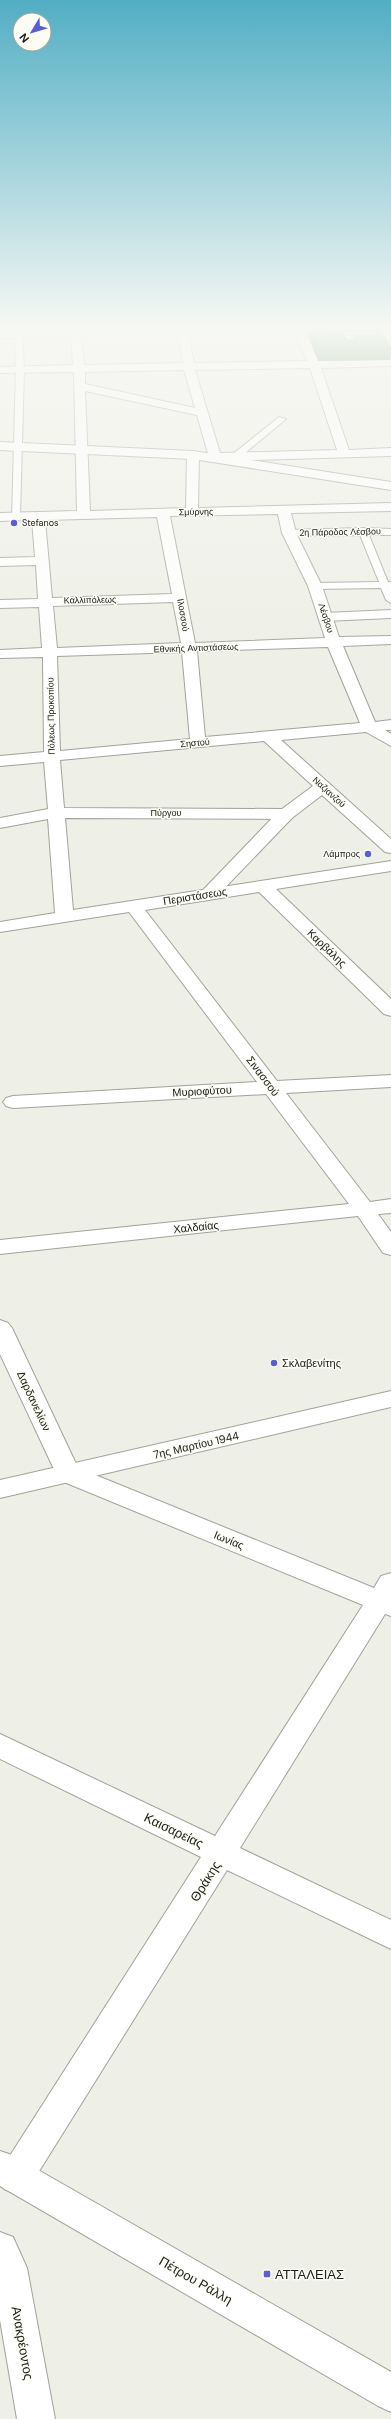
<svg xmlns="http://www.w3.org/2000/svg" width="391" height="2419" font-family="'DM Sans',sans-serif">
<style>
.lines{fill:none;stroke-linecap:round;stroke-linejoin:round}
.service-casing{stroke:#a1a299;stroke-width:2}
.pedestrian-casing{stroke:#a1a299;stroke-width:2}
.minor-casing{stroke:#a1a299;stroke-width:2}
.secondary-casing{stroke:#a1a299;stroke-width:2}
.primary-casing{stroke:#a1a299;stroke-width:2}
.service{fill:#fff;fill-rule:evenodd}
.pedestrian{fill:#fff;fill-rule:evenodd}
.minor{fill:#fff;fill-rule:evenodd}
.secondary{fill:#fff;fill-rule:evenodd}
.primary{fill:#fff;fill-rule:evenodd}
.wall{fill:#316b34}
.building{fill:#397c3d;stroke:#28572b}
.poi-dot{fill:#5a5ed5;stroke:#fbfcf3;stroke-width:1.5}
.labels{text-anchor:middle;stroke-width:3;stroke-linejoin:round;paint-order:stroke}
.far-street-label{font-size:9px;fill:#21211e;stroke:#fbfcf3}
.far-poi-label{font-size:9px;fill:#21211e;stroke:#fbfcf3;text-anchor:start}
.street-label{font-size:11px;fill:#21211e;stroke:#fbfcf3}
.poi-label{font-size:11px;fill:#21211e;stroke:#fbfcf3;text-anchor:start}
.near-street-label{font-size:13px;fill:#21211e;stroke:#fbfcf3}
.near-poi-label{font-size:13px;fill:#21211e;stroke:#fbfcf3;text-anchor:start}
</style>
<rect width="100%" height="100%" fill="#eeefe6"/>
<g class="lines">
<defs>
<path id="service" d="M14 329H22L24 369 20 517 16 520 12 517 16 369Z
M279 417 286 419 239 458H233V454Z
M363 528 391 529V535H369L388 582H391V603L386 600 381 588 315 589 310 586 315 583 379 582 360 535 289 536 285 533 289 530Z"/>
<path id="pedestrian" d="M391 610V618L325 621 318 617 325 613Z
M286 809 292 810 294 814 292 818 215 898H203L200 894 203 890 280 810Z"/>
<path id="minor" d="M70 329H104L99 332 81 333 84 365 183 363 177 329H187L194 363 307 361 294 329H304L318 361 391 360V366L321 368 349 450 391 448V456L215 461 209 457 197 415 85 391 90 511 186 508 187 455 193 451 199 455 198 508 391 503V511L291 513 296 533 322 586 339 637 391 636V644L343 646 375 722 391 720V730H385L391 734V746L366 732 281 740 391 839V853L385 852 322 795 292 818 286 819 65 818 73 910 391 861V871L276 889 391 999V1016L384 1014 259 892 145 910 277 1081 391 1075V1087L286 1093 370 1202 391 1199V1213L378 1214 391 1232V1255L383 1253 358 1216 0 1254V1240L349 1204 266 1094 13 1108 6 1106 3 1102 6 1098 13 1096 257 1082 129 912 0 932V922L55 913 48 819 0 828V818L48 809 44 762 0 766V756L44 752 43 657 0 658V650L42 648 39 607 0 608V600L38 599 36 565 0 566V558L35 557 32 520 0 521V513L77 511 74 372 0 373V367L73 365 71 337 0 338V332L70 331ZM310 368 337 450 220 453 195 370ZM184 370 195 408 85 384V372ZM278 514 282 533 308 586 325 638 195 643 170 516ZM157 517 172 594 52 598 45 520ZM173 602 181 643 57 648 53 606ZM328 647 360 723 205 737 197 651ZM182 652 190 739 60 751 57 656ZM264 741 313 786 282 809 64 808 60 760Z
M382 329H391V341L387 340Z
M0 1320 8 1323 12 1328 78 1468 374 1588 381 1576 391 1573V1616L385 1614 240 1848 391 1920V1949L227 1870 28 2189 16 2194 4 2189 0 2174 4 2165 201 1857 0 1759V1734L215 1836 363 1605 59 1480 0 1354Z"/>
<path id="secondary" d="M0 442 193 451 391 482V490L193 459 0 450Z
M391 1391V1407L0 1498V1480Z"/>
<path id="primary" d="M0 2151 12 2155 391 2372V2412L378 2406 0 2186Z
M0 2232 13 2237 27 2268 55 2419H17L0 2320Z"/>
</defs>
<use href="#service" class="service-casing"/>
<use href="#pedestrian" class="pedestrian-casing"/>
<use href="#minor" class="minor-casing"/>
<use href="#secondary" class="secondary-casing"/>
<use href="#primary" class="primary-casing"/>
<use href="#service" class="service"/>
<use href="#pedestrian" class="pedestrian"/>
<use href="#minor" class="minor"/>
<use href="#secondary" class="secondary"/>
<use href="#primary" class="primary"/>
</g>
<path class="wall" d="M306 329H381V333L369 332H344L345 334V338L347 340H353V335L383 338 391 349 390 360 318 361Z"/>
<path class="building" d="M309 329H334L335 332H344L345 334 331 335 329 331H311V335Z
M311 331H329L332 338H346L347 341H358L356 338 385 337 391 349 319 350Z
M381 334 383 338H356V341L353 335Z
M347 340H354V341H347Z"/>
<linearGradient id="sky" x2="0" y2="1"><stop stop-color="#52aec4"/><stop offset="0.49" stop-color="#f7f8f4"/><stop offset="1" stop-color="#f7f8f4" stop-opacity="0"/></linearGradient>
<rect width="391" height="668" fill="url(#sky)"/>
<g class="poi-dot">
<circle cx="14" cy="523" r="4"/>
<circle cx="368" cy="854" r="4"/>
<circle cx="274" cy="1363" r="4"/>
<rect x="263" y="2270" width="8" height="8" rx="2"/>
</g>
<g class="labels">
<g class="far-street-label">
<text transform="translate(196 512) rotate(-1)" y="3">Σμύρνης</text>
<text transform="translate(340 532) rotate(-1)" y="3">2η Πάροδος Λέσβου</text>
<text transform="translate(90 600) rotate(-1)" y="3">Καλλιπόλεως</text>
<text transform="translate(183 615) rotate(80)" y="3">Ιλοσσού</text>
<text transform="translate(326 618) rotate(71)" y="3">Λέσβου</text>
<text transform="translate(196 648) rotate(-2)" y="3">Εθνικής Αντιστάσεως</text>
<text transform="translate(51 716) rotate(-91)" y="3">Πόλεως Προκοπίου</text>
<text transform="translate(195 743) rotate(-5)" y="3">Σηστού</text>
<text transform="translate(329 792) rotate(42)" y="3">Ναζιανζού</text>
<text x="166" y="816">Πύργου</text>
</g>
<g class="far-poi-label">
<text x="22" y="526">Stefanos</text>
<text x="360" y="857" text-anchor="end">Λάμπρος</text>
</g>
<g class="street-label">
<text transform="translate(195 896) rotate(-9)" y="4">Περιστάσεως</text>
<text transform="translate(327 948) rotate(44)" y="4">Καρβάλης</text>
<text transform="translate(263 1076) rotate(53)" y="4">Σινασσού</text>
<text transform="translate(202 1091) rotate(-3)" y="4">Μυριοφύτου</text>
<text transform="translate(196 1227) rotate(-6)" y="4">Χαλδαίας</text>
<text transform="translate(34 1401) rotate(65)" y="4">Δαρδανελίων</text>
<text transform="translate(196 1445) rotate(-13)" y="4">7ης Μαρτίου 1944</text>
<text transform="translate(229 1540) rotate(22)" y="4">Ιωνίας</text>
</g>
<g class="poi-label">
<text x="282" y="1367">Σκλαβενίτης</text>
</g>
<g class="near-street-label">
<text transform="translate(174 1830) rotate(26)" y="5">Καισαρείας</text>
<text transform="translate(205 1881) rotate(-58)" y="5">Θράκης</text>
<text transform="translate(196 2280) rotate(30)" y="5">Πέτρου Ράλλη</text>
<text transform="translate(23 2343) rotate(80)" y="5">Ανακρέοντος</text>
</g>
<g class="near-poi-label">
<text x="275" y="2279">ΑΤΤΑΛΕΙΑΣ</text>
</g>
</g>
<g transform="translate(32 32) rotate(232)"><circle r="19" fill="#fbfcf3" stroke="#a4a49e"/>
<path d="M0-3L7 15L0 10L-7 15Z" fill="#5a5ed5"/>
<text y="-6" font-size="11" font-weight="bold" text-anchor="middle" fill="#21211e">N</text>
</g>
</svg>
